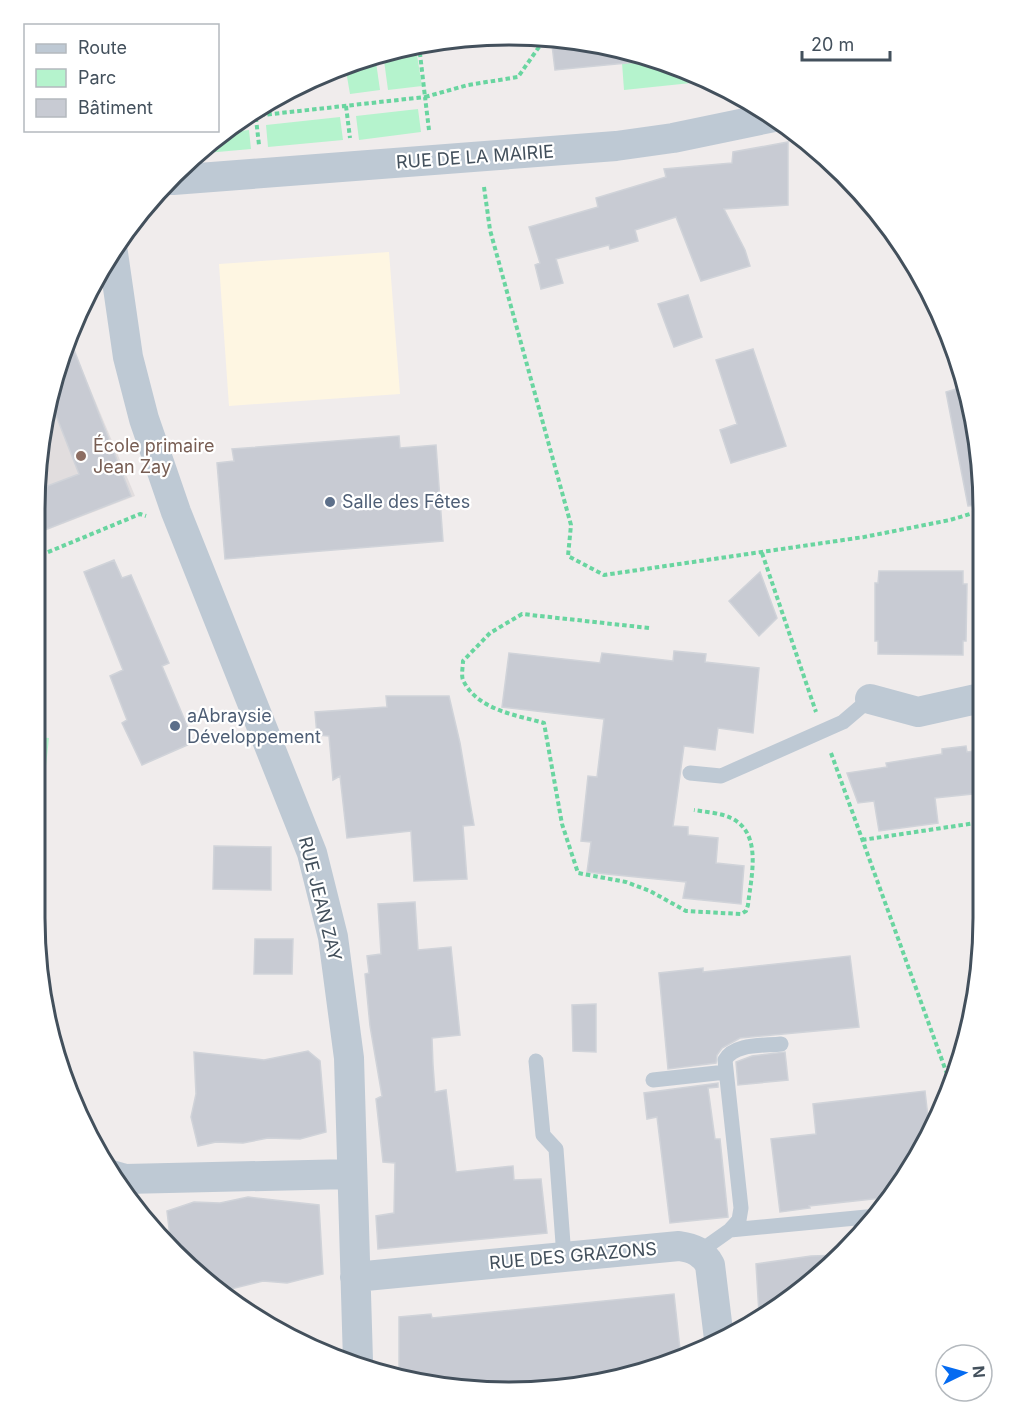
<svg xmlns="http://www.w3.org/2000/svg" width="1018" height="1427" font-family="Inter,sans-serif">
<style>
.commercial{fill:#fef6e2}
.education{fill:#e1ddde}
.green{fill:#b5f3cd}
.building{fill:#c8cbd3;stroke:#d0d3d9;stroke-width:1.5}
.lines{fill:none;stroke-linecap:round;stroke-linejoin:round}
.path{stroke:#69d5a0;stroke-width:4;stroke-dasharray:4.5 3;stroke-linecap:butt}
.lane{stroke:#bec9d4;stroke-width:15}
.street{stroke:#bec9d4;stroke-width:30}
.education-dot{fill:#8d6e63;stroke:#fff;stroke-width:2}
.service-dot{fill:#5c6f8a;stroke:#fff;stroke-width:2}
.labels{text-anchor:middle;stroke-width:4.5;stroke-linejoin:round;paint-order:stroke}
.street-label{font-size:18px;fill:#43505c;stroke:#fff}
.education-label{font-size:18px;fill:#785e54;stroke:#fff;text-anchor:start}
.service-label{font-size:18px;fill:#4e5e75;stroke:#fff;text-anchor:start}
.rim{fill:none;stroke:#43505c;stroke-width:3}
</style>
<rect width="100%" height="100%" fill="#f0ecec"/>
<path class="commercial" d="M389 252 400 394 229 406 219 264Z"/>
<path class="education" d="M71 343 135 496 42 532 44 416Z"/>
<path class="green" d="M411 47 416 49 422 86 388 90 383 53Z
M621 49 632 51 690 72 691 83 624 90Z
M375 55 380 90 350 94 345 65 357 60Z
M418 109 421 132 359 140 356 116Z
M340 117 343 140 268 147 266 125Z
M249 130 251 149 195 154 223 133Z
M38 737 49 738 44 784 37 783Z"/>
<path class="building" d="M551 37 632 51 647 56V61L555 70Z
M788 142V205L724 209 745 250 750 266 701 281 676 217 635 230 638 241 610 249 609 245 556 259 563 283 541 289 535 265 540 263 529 227 598 207 596 198 666 177 664 169 732 163 733 152Z
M688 295 702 337 674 347 658 304Z
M71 342 131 496 42 531V488L79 474 50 400Z
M753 349 786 446 731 463 720 430 737 424 716 360Z
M963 387 979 447 980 505 968 506 946 392Z
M399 436 400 448 436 445 443 541 225 559 217 463 234 461 232 449Z
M114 560 122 578 131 575 169 663 162 666 194 742 142 765 122 723 127 720 110 676 123 670 84 572Z
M879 571H963V584H967L966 641H963V655L878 654V641H875V583H878Z
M760 572 777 618 759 636 729 601Z
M674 651 706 654 705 662 759 668 753 733 718 728 715 750 684 746 673 826 688 827V835L718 838 716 863 744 866 741 904 683 898 686 882 587 872 591 842 581 841 588 776 597 777 604 719 502 707 509 653 600 663 602 653 673 661Z
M386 696H449L460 743 474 825 463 826 467 879 414 881 411 831 347 838 340 776 333 780 329 736 317 735 315 712 387 707Z
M966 746 967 752 981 750 982 793 935 798 938 823 879 831 874 801 858 803 847 773 887 767 886 763 942 754V749Z
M214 846 271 847V890L213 889Z
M415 902 418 950 451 947 460 1035 432 1038 433 1065 435 1092 446 1090 456 1172 513 1166 514 1180 541 1179 547 1233 378 1249 376 1216 394 1213 395 1163 383 1162 376 1099 382 1096 370 1026 365 974 369 973 367 956 381 954 378 904Z
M255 939H293L292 974H254Z
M850 956 859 1027 740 1038 722 1048 717 1055 716 1063 668 1069 659 973 703 968V972Z
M596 1004V1052L573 1051 572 1005Z
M308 1051 320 1061 326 1132 300 1139 268 1138 243 1143 216 1142 198 1146 191 1117 196 1094 194 1052 264 1060Z
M785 1052 788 1080 738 1085 736 1062 752 1056Z
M718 1083V1087L708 1088 715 1139H720L728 1217 670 1223 657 1117 647 1119 644 1093Z
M925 1091 930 1135 891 1197 809 1206 810 1208 780 1212 771 1139 816 1134 813 1104Z
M248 1197 319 1205 323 1274 287 1283 263 1281 227 1290 215 1287 196 1275 171 1246 167 1211 194 1202 220 1203Z
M841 1255 822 1275 759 1314 756 1264 811 1256Z
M674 1294 681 1359 595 1382 530 1388H447L399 1374V1317L431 1314 432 1318Z"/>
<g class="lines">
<path class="path" d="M419 45 425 97 468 85 518 77 546 37
M346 106 350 138
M255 110 259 145
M245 117 425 97 429 130
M484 187 490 230 571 525 568 556 604 575 864 537 950 520 980 511
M762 553 816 712
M41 555 140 514 146 516
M649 628 522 614 490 633 463 661C463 667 461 675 463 680 477 710 516 715 544 723L562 824 578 873 626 882 650 891 686 911 741 914 746 911 748 905C751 877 763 833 731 818 721 813 706 812 694 810
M831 753 951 1085
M862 840 982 822"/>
<path class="lane" d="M690 773 721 776 843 722 870 699
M536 1061 543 1135 556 1149 564 1257
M653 1080 726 1072
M730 1230 739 1220 741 1208 725 1060C734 1043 764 1046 781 1044
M699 1252 730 1230 877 1216"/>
<path class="street" d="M173 180 616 146 673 138 774 117
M113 253 128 357 144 419 176 512 312 853 333 937 349 1058 358 1361
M870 699 918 712 981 698
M111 1175 125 1179 352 1174
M355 1277 679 1246C693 1248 703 1252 710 1265L719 1339"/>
</g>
<circle class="education-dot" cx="81" cy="456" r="6"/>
<g class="service-dot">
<circle cx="330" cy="502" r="6"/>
<circle cx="175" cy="726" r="6"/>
</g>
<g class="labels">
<g class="street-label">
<text transform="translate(475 157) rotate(-4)" y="6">RUE DE LA MAIRIE</text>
<text transform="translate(320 899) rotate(76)" y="6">RUE JEAN ZAY</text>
<text transform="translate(573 1256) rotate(-5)" y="6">RUE DES GRAZONS</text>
</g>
<g class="education-label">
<text x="93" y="452">École primaire<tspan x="93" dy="21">Jean Zay</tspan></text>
</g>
<g class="service-label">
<text x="342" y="508">Salle des Fêtes</text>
<text x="187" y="722">aAbraysie<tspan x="187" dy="21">Développement</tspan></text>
</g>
</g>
<path d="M0 0H1018V1427H0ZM509 45H509A464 464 0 0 1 973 509V918A464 464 0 0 1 509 1382H509A464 464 0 0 1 45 918V509A464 464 0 0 1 509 45Z" fill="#fff" fill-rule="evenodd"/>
<path class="rim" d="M509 45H509A464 464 0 0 1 973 509V918A464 464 0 0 1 509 1382H509A464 464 0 0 1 45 918V509A464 464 0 0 1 509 45Z"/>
<rect x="24" y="24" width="195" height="108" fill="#ffffff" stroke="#b4b9be" stroke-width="1.5"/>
<rect x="36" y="44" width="30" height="9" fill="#bec9d4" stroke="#b4b9be" stroke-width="1.5"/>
<text x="78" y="54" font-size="18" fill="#43505c">Route</text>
<rect x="36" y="69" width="30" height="18" fill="#b5f3cd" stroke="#b4b9be" stroke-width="1.5"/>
<text x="78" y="84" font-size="18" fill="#43505c">Parc</text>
<rect x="36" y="99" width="30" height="18" fill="#c8cbd3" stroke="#b4b9be" stroke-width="1.5"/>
<text x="78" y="114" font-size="18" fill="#43505c">Bâtiment</text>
<g transform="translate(964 1373) rotate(85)"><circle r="28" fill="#ffffff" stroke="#b4b9be" stroke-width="1.5"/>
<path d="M0-4.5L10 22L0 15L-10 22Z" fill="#056bf1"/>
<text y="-9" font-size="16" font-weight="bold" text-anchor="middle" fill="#43505c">N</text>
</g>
<path d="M802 51v9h88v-9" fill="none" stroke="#43505c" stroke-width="3"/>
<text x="811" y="51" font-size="18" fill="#43505c" stroke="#ffffff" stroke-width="4.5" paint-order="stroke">20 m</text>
</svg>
